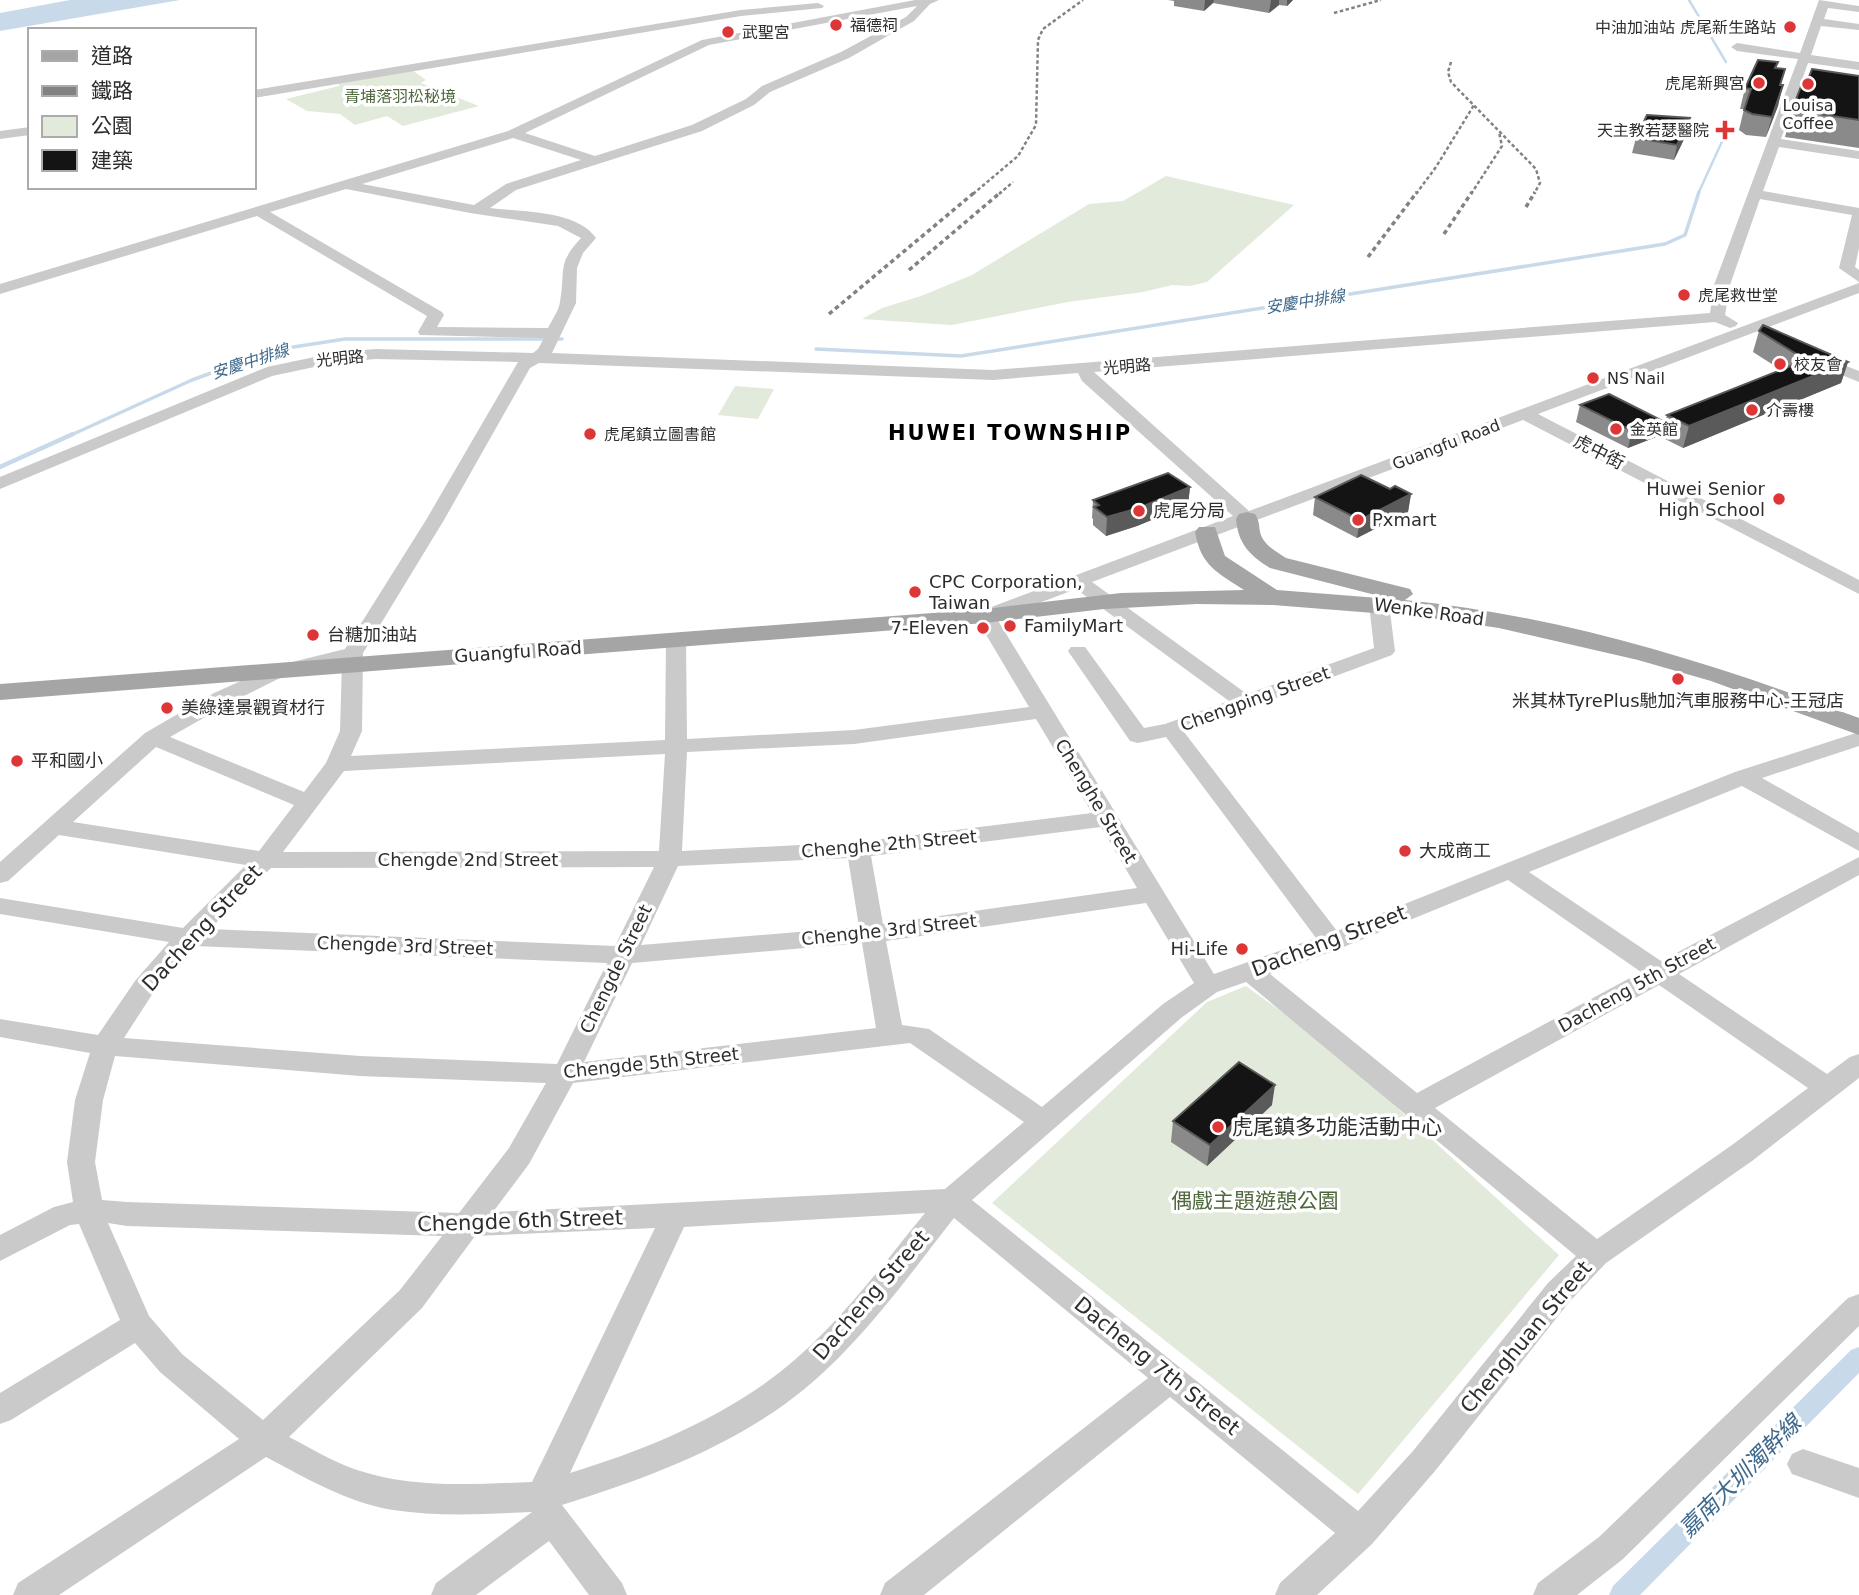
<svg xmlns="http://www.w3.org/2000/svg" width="1859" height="1595" font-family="'DejaVu Sans','Noto Sans TC',sans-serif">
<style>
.green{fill:#e2eadb}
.water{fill:#c8daea}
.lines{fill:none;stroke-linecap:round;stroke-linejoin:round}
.stream-far2{stroke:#c8daea;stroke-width:2.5}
.stream-far1{stroke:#c8daea;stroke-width:3.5}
.stream{stroke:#c8daea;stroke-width:4.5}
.canal{fill:#c8daea;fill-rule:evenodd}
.minor{fill:#cacaca;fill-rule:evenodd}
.major{fill:#a5a5a5;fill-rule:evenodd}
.rail-far1{stroke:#828282;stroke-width:2.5;stroke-dasharray:3.5 2.5;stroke-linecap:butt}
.rail{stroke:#828282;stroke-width:3.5;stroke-dasharray:4.5 3.5;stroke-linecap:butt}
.wall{fill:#8a8a8a}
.shaded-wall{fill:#5a5a5a}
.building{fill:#141414;stroke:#5a5a5a;stroke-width:2}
.poi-dot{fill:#de3537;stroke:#fff;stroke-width:2.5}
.labels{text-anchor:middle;stroke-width:7;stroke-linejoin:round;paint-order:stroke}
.far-poi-label{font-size:16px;fill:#2d2d2d;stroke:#fff;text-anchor:start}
.far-park-label{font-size:16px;fill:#4e673c;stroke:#fff}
.far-water-label{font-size:16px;font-style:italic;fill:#3e698c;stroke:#fff}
.far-street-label{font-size:16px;fill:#2d2d2d;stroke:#fff}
.street-label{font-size:18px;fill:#2d2d2d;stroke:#fff}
.poi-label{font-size:18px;fill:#2d2d2d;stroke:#fff;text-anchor:start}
.far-district-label{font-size:21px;font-weight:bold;letter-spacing:2px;fill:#000;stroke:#fff}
.near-street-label{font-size:21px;fill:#2d2d2d;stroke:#fff}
.near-poi-label{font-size:21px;fill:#2d2d2d;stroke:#fff;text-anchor:start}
.near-park-label{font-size:21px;fill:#4e673c;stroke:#fff}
.near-water-label{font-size:23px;font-style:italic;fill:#3e698c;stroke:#fff}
</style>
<rect width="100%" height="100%" fill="#fff"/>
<path class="green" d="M412 70 426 80 421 83 479 106 403 126 387 116 355 125 340 114 307 111 286 99 339 86V82Z
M1166 176 1294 205 1207 282 1190 286 1172 285 1143 292 1068 302 952 325 862 319 882 308 921 296 972 275 1089 204 1123 201Z
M735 386 774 389 758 419 718 415Z
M1246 986 1329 1046 1559 1255 1358 1494 992 1203 1207 1002Z"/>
<path class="water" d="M70 0H180L0 31V13Z"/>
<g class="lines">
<path class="stream-far2" d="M1689 0 1726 62
M1698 194 1725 135"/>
<path class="stream-far1" d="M816 349 961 356 1665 244 1685 235 1699 192
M69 436 192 380 274 350 345 339H562"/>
<path class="stream" d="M0 467 73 434"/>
<path class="canal" d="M1859 1347V1373L1640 1595H1609L1613 1586 1851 1350Z"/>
<path class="minor" d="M915 0H939L930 4 914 21 849 58 770 92 754 105 702 131 516 190 490 208C522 212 577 210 596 238L583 253 577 268 576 303 552 353 993 370 1710 313 1714 285 1798 59 1737 51 1731 47 1737 43 1800 53 1819 0 1859 6V12L1828 8 1824 19 1859 24V30L1821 26 1811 55 1859 62V70L1808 63 1781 139 1859 151V159L1779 147 1763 191 1859 208V248L1855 267 1859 270V282L1839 268 1852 215 1760 199 1730 285 1725 315 1738 323 1736 326 1730 328 1715 322 1094 372 1249 511 1859 283V293L1538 414 1859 580V594L1523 420 1092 582 1247 694 1374 648 1369 604 1372 600H1386L1389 604 1395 651 1392 655 1184 732 1337 931 1735 772 1859 732V746L1762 778 1859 833V851L1742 786 1529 872 1661 961 1859 857V875L1679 974 1827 1074 1850 1057 1859 1054V1078L1752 1161 1606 1263 1570 1301 1435 1471 1372 1544 1317 1595H1275L1280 1583 1335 1533 1170 1397 924 1595H880L885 1583 1148 1378 954 1218C903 1283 853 1355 785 1404 718 1452 641 1480 562 1505L622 1583 627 1595H589L549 1541 476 1595H431L436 1583 532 1512C486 1514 439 1517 393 1510 348 1503 306 1478 266 1457L59 1595H13L18 1583 239 1439 160 1372 135 1343 11 1420 0 1424V1393L120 1320 79 1224 70 1225 0 1261V1235L54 1207 73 1202 67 1162 75 1100 90 1053 0 1037V1019L98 1035 135 981 169 942 0 914V898L183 928 246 865 59 835 8 881 0 883V862L145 733 214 693 272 667 345 649 426 520 518 362 376 359 338 362 272 376 0 489V477L267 367 338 352 376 349 533 353 538 349 544 338 420 335 418 332 427 316 257 216 0 294V284L508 131 702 40ZM917 6 906 17 841 52 762 86 746 99 692 125 595 156 525 133 709 45ZM513 138 581 160 506 184 474 205 362 184ZM346 189 470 213 558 226 581 238C556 265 566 270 560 302 559 310 552 320 548 328L437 327 444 315 442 312 270 212ZM539 363 993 380 1078 373 1082 381 1233 516 978 612 975 616 1029 707 854 730 687 739 686 640 683 636H669L666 640 665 740 351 756 362 731 363 653 444 520 530 368ZM1076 589 1229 701 1165 724 1144 728 1085 647H1071L1068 651 1130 741 1138 743 1166 737 1316 938 1214 974 997 619ZM342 662 340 731 326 763 304 792 170 737 230 703 286 675ZM1036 719 1092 813 858 842 682 851 687 752 854 744ZM156 747 294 805 259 851 73 822ZM665 754 659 851 283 852 344 771ZM1101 827 1137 888 883 924 871 856ZM848 858 859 927 641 945 678 866ZM654 867 615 946 210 929 271 868ZM1508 880 1641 972 1417 1093 1270 974 1341 948ZM1146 903 1194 983 1163 1004 1042 1107 929 1029 902 1025 886 941ZM862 943 876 1028 584 1062 632 963ZM194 946 607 963 557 1064 360 1056 124 1038 153 993ZM1246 982 1576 1256 1548 1283 1413 1451 1358 1511 972 1200 1181 1018 1217 992ZM1659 985 1808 1088 1732 1145 1597 1239 1435 1108ZM910 1043 1024 1122 945 1189 493 1212 529 1164 573 1083ZM115 1056 360 1076 546 1083 509 1148 459 1213 127 1202 102 1200 95 1162 103 1100ZM925 1213C876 1273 828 1339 764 1384 704 1426 638 1452 570 1473L684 1227ZM108 1223 127 1226 442 1236 400 1290 263 1420 182 1354 149 1316ZM655 1228 532 1482C473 1484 414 1489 357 1470 333 1462 311 1448 289 1437L422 1308 475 1236Z
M818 3 824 6 822 8 741 16 254 98V90L741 10Z
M30 127V135L0 139V131Z
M1816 354 1859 371V382L1810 362 1808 359 1810 356Z
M1859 1294V1326L1623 1559 1577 1595H1533L1538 1583 1599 1537 1848 1298Z
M1803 1449 1859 1468V1498L1792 1474 1787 1464 1792 1454Z"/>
<path class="major" d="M1247 512 1255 514C1259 520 1259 525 1260 532 1263 545 1276 551 1286 558L1410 589 1413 594 1405 600C1563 616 1712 663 1859 718V735L1711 681 1638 660 1499 628 1424 617 1273 605 1197 604 1104 609 985 623 0 700V684L985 609 1121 593 1244 590C1217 572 1201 566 1195 532L1199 527H1215L1225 556 1277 590 1391 599 1270 568C1249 555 1238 543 1236 519L1239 514Z"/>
<path class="rail-far1" d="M1334 13 1381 0
M1451 62 1448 72 1451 82 1536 169 1540 183 1534 194
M973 194 1018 156 1036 125 1038 40 1043 29 1083 0
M999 194 1013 182
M1416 194 1436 167 1474 105
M1471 194 1502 146 1499 132"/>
<path class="rail" d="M1526 207 1535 192
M1444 234 1472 192
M1368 257 1417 192
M909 270 1001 192
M829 314 975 192"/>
</g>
<path class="wall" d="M1168 0H1293L1287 6 1279 5 1269 13 1213 3 1204 11 1174 6V1Z
M1778 62 1776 68 1781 85 1778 106 1766 137 1746 135 1739 130 1744 109H1740L1745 88Z
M1859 76V148L1785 137 1792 110Z
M1690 118 1687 133 1674 160 1632 153 1636 138Z
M1759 331 1848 362 1841 383 1683 448 1661 437 1667 415 1781 370 1753 352Z
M1580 405 1661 420 1656 437 1628 448 1576 422Z
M1190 487 1188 505 1137 526 1106 536 1093 525V519L1092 518 1093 500Z
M1390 489 1411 494 1408 512 1357 538 1313 515 1315 497Z
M1272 1105 1207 1166 1171 1142 1173 1121Z"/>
<path class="shaded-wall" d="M1205 0H1214L1213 3 1204 11Z
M1271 0H1279V5L1269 13Z
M1287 0H1293L1287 6Z
M1783 85 1778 106 1766 137 1772 117Z
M1690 118 1687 133 1674 160 1677 145Z
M1848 362 1841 383 1683 448 1689 426Z
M1661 420 1656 437 1628 448 1632 431Z
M1190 487 1188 505 1137 526 1106 536 1107 517Z
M1411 494 1408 512 1357 538 1360 520Z
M1275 1085 1272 1105 1207 1166 1210 1145Z"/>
<path class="building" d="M1758 60 1778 62 1775 68 1785 69 1780 85H1783L1772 117 1752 114 1744 110 1751 89 1745 88Z
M1812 69 1859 76V120L1792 110 1803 81 1807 82Z
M1647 115 1690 118 1677 145 1636 138Z
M1763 325 1848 362 1689 426 1667 415 1806 360 1759 331Z
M1609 394 1661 420 1632 431 1580 405Z
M1168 473 1190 487 1139 508 1107 517 1094 507 1099 505 1093 500Z
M1361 475 1390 489 1395 486 1411 494 1360 520 1315 497Z
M1239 1062 1275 1085 1210 1145 1173 1121Z"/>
<g class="poi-dot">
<circle cx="836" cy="25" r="7"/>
<circle cx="1790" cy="27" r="7"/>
<circle cx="728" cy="32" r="7"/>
<circle cx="1759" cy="83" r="7"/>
<circle cx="1808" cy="84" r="7"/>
<path d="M1721.5 119.5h7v7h7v7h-7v7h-7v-7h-7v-7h7z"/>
<circle cx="1684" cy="295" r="7"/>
<circle cx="1780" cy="364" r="7"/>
<circle cx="1593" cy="378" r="7"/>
<circle cx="1752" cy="410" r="7"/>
<circle cx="1616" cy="429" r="7"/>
<circle cx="590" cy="434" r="7"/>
<circle cx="1779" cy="499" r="7"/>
<circle cx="1139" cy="511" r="7"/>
<circle cx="1358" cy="520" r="7"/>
<circle cx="915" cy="592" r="7"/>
<circle cx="1010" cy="626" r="7"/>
<circle cx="983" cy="628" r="7"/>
<circle cx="313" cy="635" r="7"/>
<circle cx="1678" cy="679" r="7"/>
<circle cx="167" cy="708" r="7"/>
<circle cx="17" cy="761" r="7"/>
<circle cx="1405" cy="851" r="7"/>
<circle cx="1242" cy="949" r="7"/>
<circle cx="1218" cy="1127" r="7"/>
</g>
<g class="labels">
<g class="far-poi-label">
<text x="850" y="31">福德祠</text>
<text x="1776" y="33" text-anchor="end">中油加油站 虎尾新生路站</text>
<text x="742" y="38">武聖宮</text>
<text x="1745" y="89" text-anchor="end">虎尾新興宮</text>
<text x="1808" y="111" text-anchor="middle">Louisa<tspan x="1808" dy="18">Coffee</tspan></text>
<text x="1709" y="136" text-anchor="end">天主教若瑟醫院</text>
<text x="1698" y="301">虎尾救世堂</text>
<text x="1794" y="370">校友會</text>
<text x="1607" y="384">NS Nail</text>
<text x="1766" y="416">介壽樓</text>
<text x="1630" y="435">金英館</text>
<text x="604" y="440">虎尾鎮立圖書館</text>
</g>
<g class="far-park-label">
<text x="400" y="102">青埔落羽松秘境</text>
</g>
<g class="far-water-label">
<text transform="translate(1305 301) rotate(-9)" y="6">安慶中排線</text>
<text transform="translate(250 361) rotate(-18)" y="6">安慶中排線</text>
</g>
<g class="far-street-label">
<text transform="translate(340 358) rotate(-6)" y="6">光明路</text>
<text transform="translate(1127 366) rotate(-5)" y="6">光明路</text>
<text transform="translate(1446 444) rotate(-21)" y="6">Guangfu Road</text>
</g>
<g class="street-label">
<text transform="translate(1599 452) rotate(27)" y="6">虎中街</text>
<text transform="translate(1429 612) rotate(8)" y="6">Wenke Road</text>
<text transform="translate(518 652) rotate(-4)" y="6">Guangfu Road</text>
<text transform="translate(1255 699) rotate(-20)" y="6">Chengping Street</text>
<text transform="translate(1096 801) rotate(59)" y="6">Chenghe Street</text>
<text transform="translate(889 844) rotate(-5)" y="6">Chenghe 2th Street</text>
<text x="468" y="866">Chengde 2nd Street</text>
<text transform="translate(889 930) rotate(-6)" y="6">Chenghe 3rd Street</text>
<text transform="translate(405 946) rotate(2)" y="6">Chengde 3rd Street</text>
<text transform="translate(616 969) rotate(-64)" y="6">Chengde Street</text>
<text transform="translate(1637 985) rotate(-29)" y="6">Dacheng 5th Street</text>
<text transform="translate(651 1063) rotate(-6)" y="6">Chengde 5th Street</text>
</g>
<g class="poi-label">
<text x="1765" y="495" text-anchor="end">Huwei Senior<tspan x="1765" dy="21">High School</tspan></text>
<text x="1153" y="517">虎尾分局</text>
<text x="1372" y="526">Pxmart</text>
<text x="929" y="588">CPC Corporation,<tspan x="929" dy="21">Taiwan</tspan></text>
<text x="1024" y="632">FamilyMart</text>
<text x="969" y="634" text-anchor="end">7-Eleven</text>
<text x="327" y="641">台糖加油站</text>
<text x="1678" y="707" text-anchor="middle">米其林TyrePlus馳加汽車服務中心-王冠店</text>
<text x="181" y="714">美綠達景觀資材行</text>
<text x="31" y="767">平和國小</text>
<text x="1419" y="857">大成商工</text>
<text x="1228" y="955" text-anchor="end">Hi-Life</text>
</g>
<g class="far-district-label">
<text x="1010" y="440">HUWEI TOWNSHIP</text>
</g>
<g class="near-street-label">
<text transform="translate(202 928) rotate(-47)" y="7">Dacheng Street</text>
<text transform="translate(1329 941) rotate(-21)" y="7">Dacheng Street</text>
<text transform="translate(520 1221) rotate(-2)" y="7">Chengde 6th Street</text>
<text transform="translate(871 1295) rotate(-49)" y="7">Dacheng Street</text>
<text transform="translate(1526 1337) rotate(-50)" y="7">Chenghuan Street</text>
<text transform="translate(1157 1366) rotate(39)" y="7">Dacheng 7th Street</text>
</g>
<g class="near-poi-label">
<text x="1232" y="1134">虎尾鎮多功能活動中心</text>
</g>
<g class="near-park-label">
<text x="1255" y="1208">偶戲主題遊憩公園</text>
</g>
<g class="near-water-label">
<text transform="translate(1740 1476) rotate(-45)" y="8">嘉南大圳濁幹線</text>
</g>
</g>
<rect x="28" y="28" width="228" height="161" fill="#ffffff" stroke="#ababab" stroke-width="2"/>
<rect x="42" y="51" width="35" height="10" fill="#a5a5a5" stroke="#ababab" stroke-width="2"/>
<text x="91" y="63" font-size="21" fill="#2d2d2d">道路</text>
<rect x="42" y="86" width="35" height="10" fill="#828282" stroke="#ababab" stroke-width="2"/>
<text x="91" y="98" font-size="21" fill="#2d2d2d">鐵路</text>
<rect x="42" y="116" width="35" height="21" fill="#e2eadb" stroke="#ababab" stroke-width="2"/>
<text x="91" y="133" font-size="21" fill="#2d2d2d">公園</text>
<rect x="42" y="150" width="35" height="21" fill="#141414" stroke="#ababab" stroke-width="2"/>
<text x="91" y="168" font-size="21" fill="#2d2d2d">建築</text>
</svg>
